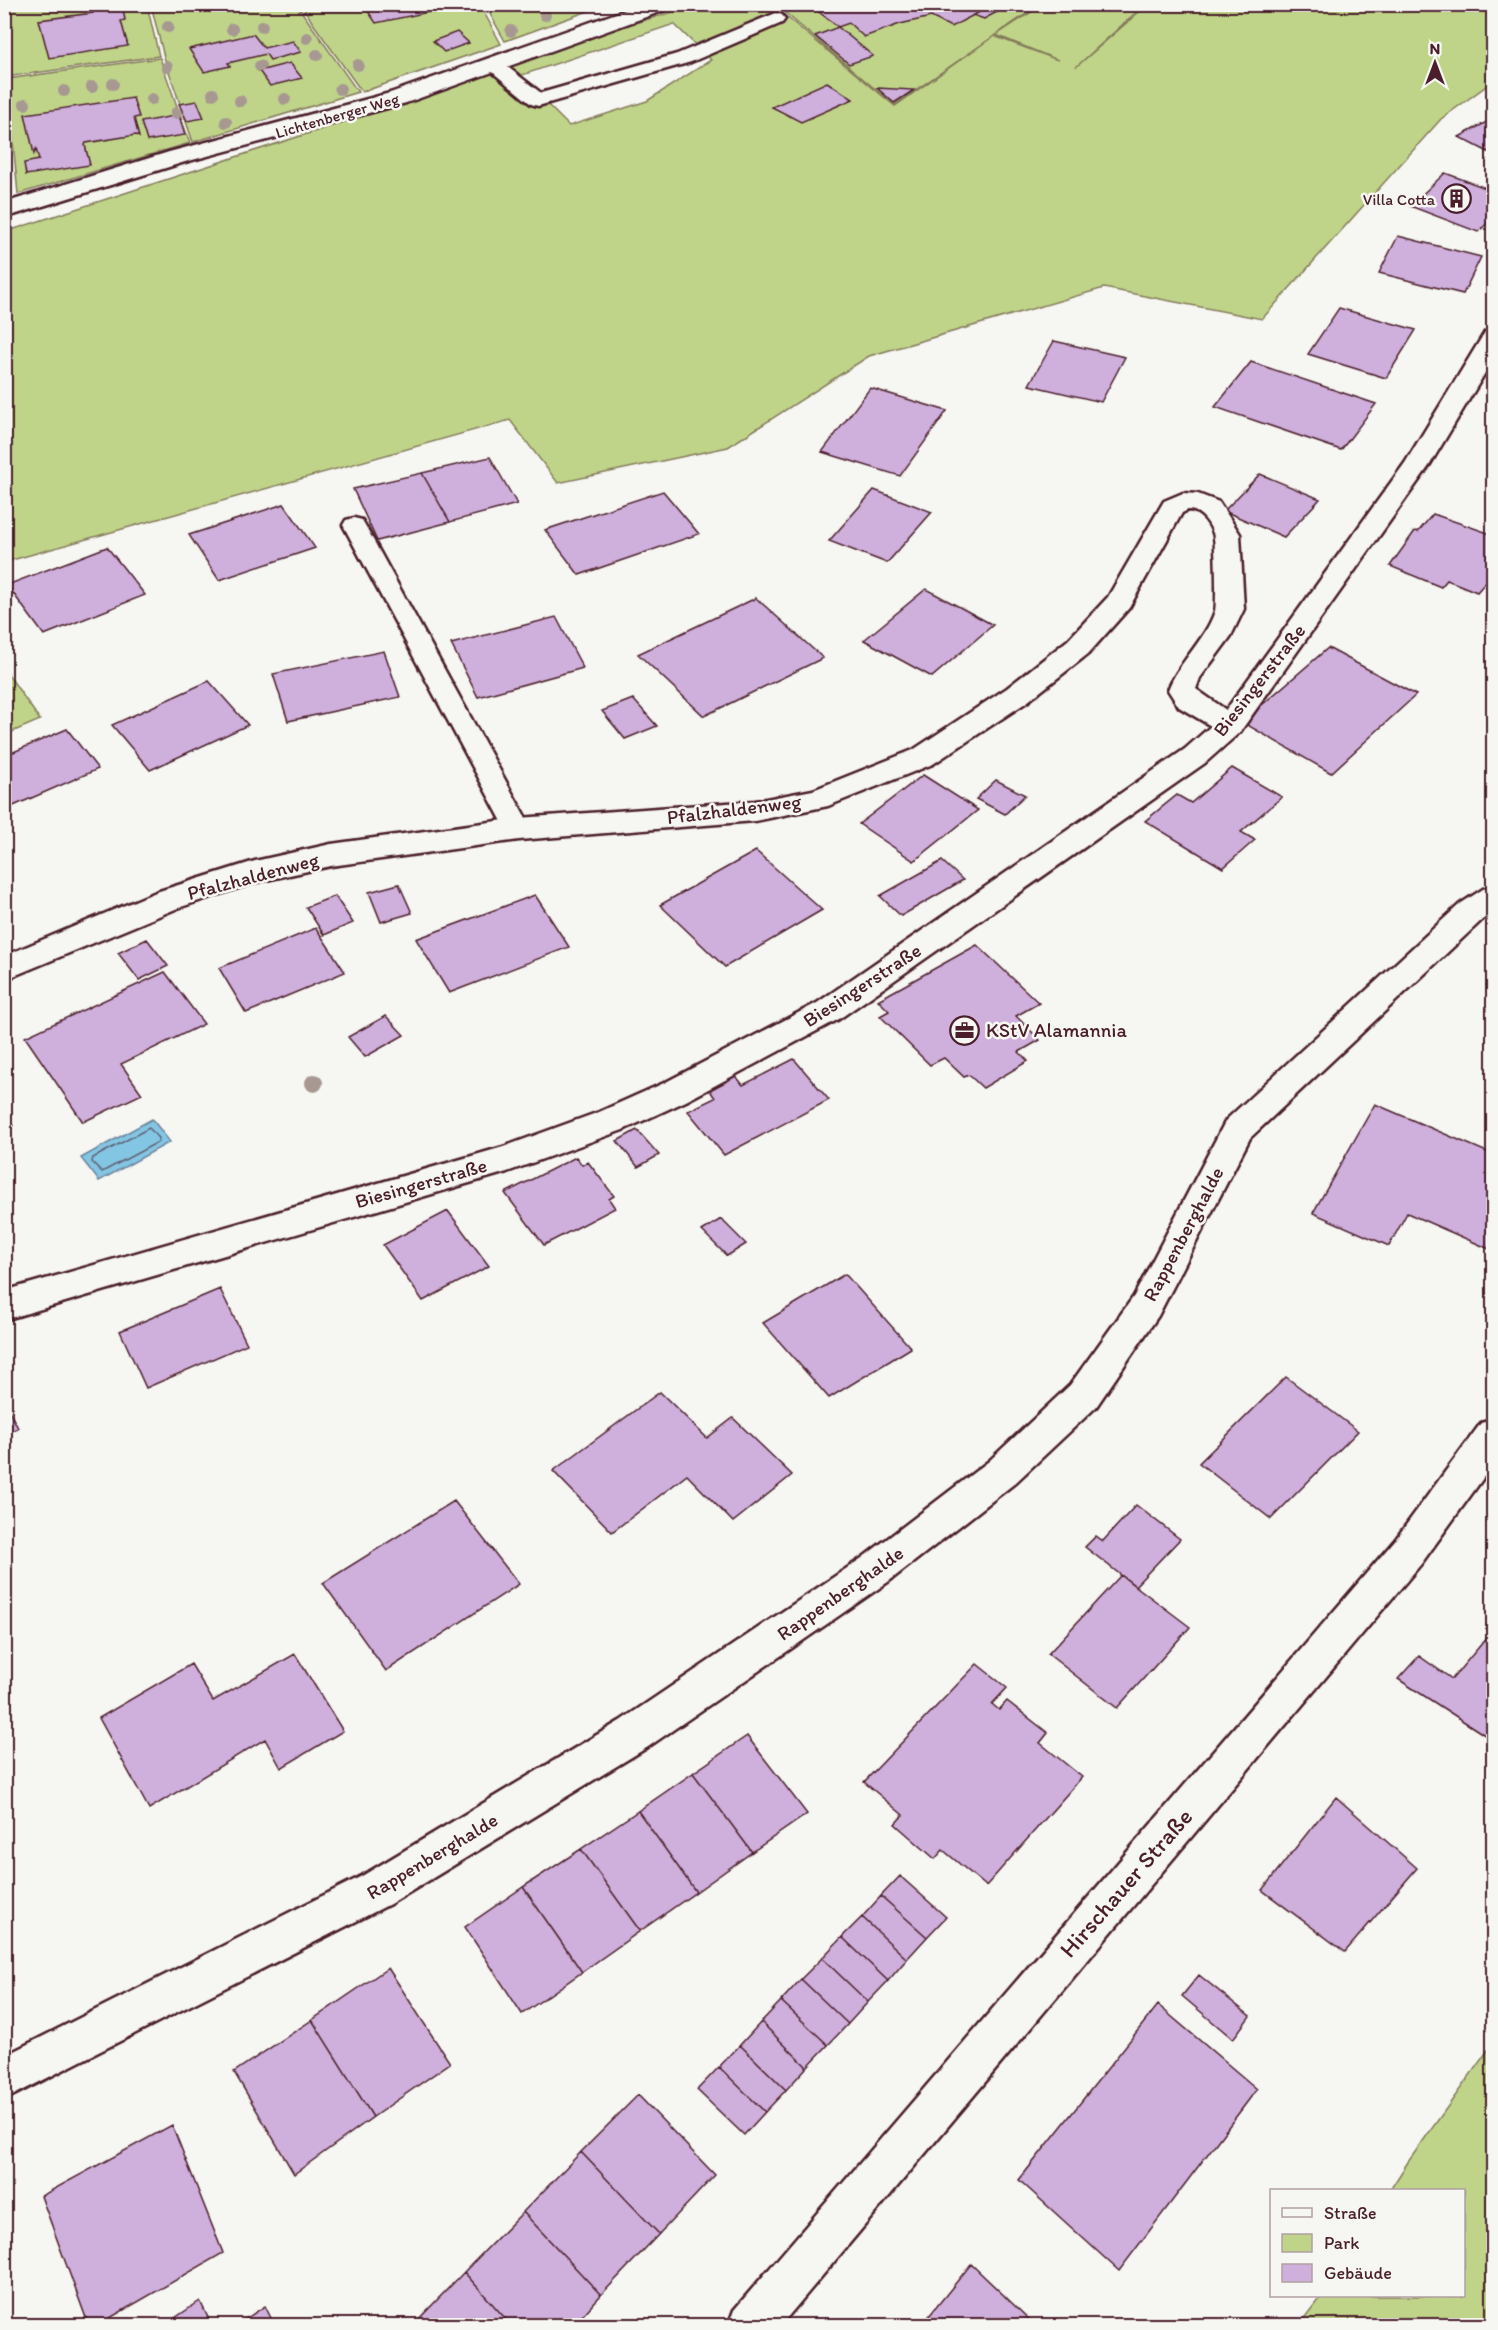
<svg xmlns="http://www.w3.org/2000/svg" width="1498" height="2330" font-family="Itim,sans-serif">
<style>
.green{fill:#bfd489;stroke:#847a5a;stroke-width:1.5;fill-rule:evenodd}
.water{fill:#83c6e4;stroke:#6c839a;stroke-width:1.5}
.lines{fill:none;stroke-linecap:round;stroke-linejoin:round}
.shore{stroke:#616275;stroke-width:1.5}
.building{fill:#cfafdb;stroke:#4a1f2b;stroke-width:1.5}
.lane-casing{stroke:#4a1f2b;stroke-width:5}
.street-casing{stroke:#4a1f2b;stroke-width:5}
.lane{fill:#f6f6f2;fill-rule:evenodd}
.street{fill:#f6f6f2;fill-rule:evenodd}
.tree{fill:#a79891}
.labels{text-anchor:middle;stroke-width:5;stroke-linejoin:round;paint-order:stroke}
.far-street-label{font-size:16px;fill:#4a1f2b;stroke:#f6f6f2}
.far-poi-label{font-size:16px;fill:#4a1f2b;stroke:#f6f6f2;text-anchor:end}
.street-label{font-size:20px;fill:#4a1f2b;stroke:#f6f6f2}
.poi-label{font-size:20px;fill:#4a1f2b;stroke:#f6f6f2;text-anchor:start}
.near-street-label{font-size:24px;fill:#4a1f2b;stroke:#f6f6f2}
</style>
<rect width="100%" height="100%" fill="#f6f6f2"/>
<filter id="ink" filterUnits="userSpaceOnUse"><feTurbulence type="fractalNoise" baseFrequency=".0167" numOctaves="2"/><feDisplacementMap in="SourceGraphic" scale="12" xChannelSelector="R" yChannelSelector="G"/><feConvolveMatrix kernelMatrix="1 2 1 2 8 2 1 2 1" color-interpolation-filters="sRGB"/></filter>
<g filter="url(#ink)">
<path class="green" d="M22 4 147 5 159 56 5 77 4 20 8 14 7 6Z
M151 5H297L358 92 193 142 164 57Z
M302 5H480L501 44 362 92 312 22Z
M485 5H605L505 41Z
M697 5H772L895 106 994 36 1058 60 996 35 1042 5H1144L1076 67 1147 5H1493V81L1441 119 1262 319 1104 288 869 356 728 447 558 483 510 420 5 562V232L482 77 579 39ZM674 24 711 60 647 101 569 126 519 76Z
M776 5H1039L894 105Z
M160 58 190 143 18 194 7 79Z
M4 104 11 197 5 199H4Z
M5 670 40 720 5 735H4Z
M1493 2043V2325H1300L1322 2296H1464V2190H1390L1408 2162Z"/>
<path class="water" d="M152 1119 170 1142 99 1181 81 1158Z"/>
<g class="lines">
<path class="shore" d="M149 1128 159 1138 158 1142 102 1172 92 1162 93 1158Z"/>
</g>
<path class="building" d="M122 4 125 20 121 21 128 46 49 58 39 20 93 13 92 8Z
M363 4H451L453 7 376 23Z
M846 4H992L993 5 951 27 931 17 900 24 864 37 849 23 838 27 819 12Z
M992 4H1012L984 19 973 15Z
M838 27 873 56 849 64 815 36Z
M457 32 469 43 444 52 433 41Z
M253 34 264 48 293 41 301 52 270 60 266 54 228 63 230 66 204 72 189 49Z
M290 63 302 78 270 86 259 71Z
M827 82 853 99 801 122 772 107Z
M877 88 914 90 894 103Z
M133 98 139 117 134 118 139 137 136 135 86 143 85 145 90 165 26 175 24 163 39 160 36 149 34 154 25 114Z
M197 101 204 118 187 121 179 104Z
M179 115 185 135 147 141 141 122Z
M1494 118V155L1459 137Z
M1445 173 1494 191V217L1478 232 1410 206Z
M1398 236 1481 257 1463 294 1379 273Z
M1339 308 1416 330 1386 378 1308 354Z
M1054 341 1125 357 1101 402 1029 385Z
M1251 362 1376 404 1341 450 1215 407Z
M870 388 947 411 900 476 822 452Z
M490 457 517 504 450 522 422 473Z
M422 473 450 522 377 541 353 489Z
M1260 474 1320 499 1284 537 1224 511Z
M874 490 932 512 887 563 829 541Z
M663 491 699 534 579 575 545 530Z
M284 504 315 548 219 580 189 535Z
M1433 514 1494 535V573L1477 592 1447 580 1441 587 1390 566 1415 531 1418 532Z
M107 547 145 595 44 635 7 585Z
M926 589 993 625 932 677 864 640Z
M756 598 823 658 704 716 638 654Z
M556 617 583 668 478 697 451 644Z
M1328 648 1416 695 1331 773 1242 722Z
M384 651 400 697 288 721 273 674Z
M209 681 248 725 150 770 112 725Z
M633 699 657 726 625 739 602 711Z
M67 729 98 769 11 807 4 798V756Z
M1232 768 1282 797 1241 832 1255 840 1223 868 1145 821 1177 795 1191 803Z
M923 775 978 810 914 861 859 824Z
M996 780 1025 795 1005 814 976 799Z
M756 851 822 910 725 967 660 905Z
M942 861 963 880 901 916 880 896Z
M399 884 412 913 381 922 369 892Z
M535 895 569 947 449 993 416 939Z
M335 896 353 923 324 935 306 907Z
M316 928 345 972 246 1013 219 968Z
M147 939 168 966 139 980 118 953Z
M977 945 1039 1003 1016 1016 1040 1040 1019 1052 1028 1061 983 1088 969 1075 964 1077 944 1058 930 1065 880 1016 889 1011 878 1000Z
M165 972 204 1024 121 1064 142 1094 83 1122 25 1037Z
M386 1016 404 1035 365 1057 348 1037Z
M794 1059 829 1100 724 1155 688 1111 715 1098 709 1089 735 1075 743 1085Z
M1375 1104 1494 1155V1251L1407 1213 1389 1246 1313 1213Z
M4 1112 13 1126 4 1130Z
M637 1130 659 1155 638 1167 617 1141Z
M576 1157 582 1165 588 1162 614 1196 609 1199 615 1208 544 1245 505 1193Z
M448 1211 489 1266 423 1301 383 1245Z
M721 1219 746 1244 727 1256 702 1231Z
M845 1274 911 1348 829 1398 763 1323Z
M220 1289 247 1344 146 1388 120 1331Z
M1286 1377 1358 1431 1271 1519 1199 1463Z
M660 1392 707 1438 733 1418 792 1475 733 1522 687 1475 612 1532 553 1471Z
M4 1401 18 1428 4 1434Z
M454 1501 519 1584 386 1671 323 1583Z
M1136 1505 1180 1539 1135 1586 1085 1547 1096 1536 1103 1541Z
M1121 1575 1190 1627 1117 1708 1048 1654Z
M1494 1629V1741L1398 1679 1419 1656 1452 1679Z
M295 1654 343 1731 281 1768 265 1739 149 1809 99 1718 191 1664 213 1701Z
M977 1664 1007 1688 992 1704 999 1710 1007 1701 1048 1733 1040 1743 1082 1777 986 1886 943 1850 935 1859 895 1824 903 1815 864 1782Z
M747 1736 807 1814 752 1852 693 1773Z
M693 1773 752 1852 696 1892 638 1811Z
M1336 1797 1417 1868 1345 1952 1262 1890Z
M638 1811 696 1892 640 1931 581 1849Z
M581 1849 640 1931 582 1972 523 1887Z
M900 1876 946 1917 927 1937 881 1896Z
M523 1887 582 1972 522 2014 465 1927Z
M881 1896 927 1937 907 1959 862 1917Z
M862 1917 907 1959 888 1981 842 1937Z
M842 1937 888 1981 868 2002 822 1958Z
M822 1958 868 2002 848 2024 801 1979Z
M388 1968 450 2063 373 2117 312 2020Z
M1199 1975 1250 2016 1233 2039 1182 1996Z
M801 1979 848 2024 828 2045 781 2001Z
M781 2001 828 2045 807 2067 761 2022Z
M1158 2005 1257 2089 1119 2271 1019 2180Z
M312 2020 373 2117 294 2174 234 2072Z
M761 2022 807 2067 786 2090 740 2045Z
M740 2045 786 2090 765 2112 719 2067Z
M719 2067 765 2112 744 2135 697 2090Z
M638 2095 715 2175 659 2234 581 2152Z
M172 2125 223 2253 96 2326H89L41 2196Z
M581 2152 659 2234 601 2295 523 2212Z
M523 2212 601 2295 573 2326H512L464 2272Z
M971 2264 1036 2326H921Z
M464 2272 512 2326H412Z
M200 2301 212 2326H163Z
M265 2306 275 2326H235Z"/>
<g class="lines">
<defs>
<path id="lane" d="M776 13 782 15 785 19 782 23 691 62 538 106 531 104 484 65 486 61H500L541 93 677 54Z
M354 518 362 520 365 525 532 829 528 835 519 838 510 835 506 829 343 525 346 520Z"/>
<path id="street" d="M642 4H674L671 8 406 103 185 162 4 218V203L169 152 390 93Z
M1494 330V358L1429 466 1240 732 1205 763 839 1019 686 1101 623 1130 507 1172 4 1320V1291L503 1147 599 1112 664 1083 817 1003 1185 749 1211 726 1179 707 1168 690C1179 661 1205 641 1215 611 1217 605 1216 540 1213 533 1209 522 1200 510 1188 510L1182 513 1129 608 1088 654 1027 702 933 764 828 806 755 821 519 840 331 866 257 882 178 908 4 980V956L156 892 255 861 331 844 519 818 755 801 813 790 913 750 1007 688 1068 640 1108 597 1164 501 1183 493 1198 494 1219 502 1240 534 1244 609 1231 636 1200 678 1196 689 1226 710 1405 463 1485 332Z
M1494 886V912L1482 920 1250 1138 1158 1316 1096 1407 1015 1483 888 1582 648 1747 390 1904 4 2100V2056L362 1876 620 1721 862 1558 989 1461 1070 1385 1134 1296 1226 1120 1460 904 1483 889Z
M1494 1419V1463L1421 1564 780 2326H728L734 2310 1395 1540 1481 1423Z"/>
</defs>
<use href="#lane" class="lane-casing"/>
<use href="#street" class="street-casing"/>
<use href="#lane" class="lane"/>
<use href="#street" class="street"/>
</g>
<g class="tree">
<circle cx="545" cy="15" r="6"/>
<circle cx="262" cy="26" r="6"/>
<circle cx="168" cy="27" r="6"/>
<circle cx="232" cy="29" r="6"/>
<circle cx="511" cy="31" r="6"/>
<circle cx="307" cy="38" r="6"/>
<circle cx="317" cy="55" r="6"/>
<circle cx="358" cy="65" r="6"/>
<circle cx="260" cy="66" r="6"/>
<circle cx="167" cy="67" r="6"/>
<circle cx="113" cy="84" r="6"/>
<circle cx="92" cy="87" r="6"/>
<circle cx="340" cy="89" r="6"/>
<circle cx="64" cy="91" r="6"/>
<circle cx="213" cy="94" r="6"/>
<circle cx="152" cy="99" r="6"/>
<circle cx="285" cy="99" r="6"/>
<circle cx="240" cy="101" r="6"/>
<circle cx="25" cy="104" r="6"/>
<circle cx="176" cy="113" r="6"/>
<circle cx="226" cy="122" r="6"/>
<circle cx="314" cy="1083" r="9"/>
</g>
</g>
<defs>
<symbol id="building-ring" viewBox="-11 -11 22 22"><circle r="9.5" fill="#f6f6f2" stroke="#4a1f2b" stroke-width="1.5"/><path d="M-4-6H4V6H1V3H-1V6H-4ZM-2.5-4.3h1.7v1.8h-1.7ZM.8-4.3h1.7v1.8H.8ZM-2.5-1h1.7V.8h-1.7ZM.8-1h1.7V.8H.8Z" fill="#4a1f2b"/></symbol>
<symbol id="office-ring" viewBox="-11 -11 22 22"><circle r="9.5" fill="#f6f6f2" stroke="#4a1f2b" stroke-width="1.5"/><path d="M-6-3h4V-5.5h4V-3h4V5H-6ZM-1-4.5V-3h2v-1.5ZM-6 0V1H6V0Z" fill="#4a1f2b"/></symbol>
</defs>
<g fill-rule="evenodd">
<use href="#building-ring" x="1440" y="182" width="33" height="33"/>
<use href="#office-ring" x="948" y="1014" width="33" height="33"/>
</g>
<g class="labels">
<g class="far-street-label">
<text transform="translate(337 115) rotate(-16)" y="6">Lichtenberger Weg</text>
</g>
<g class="far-poi-label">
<text x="1435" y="205">Villa Cotta</text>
</g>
<g class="street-label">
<text transform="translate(1259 680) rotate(-52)" y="7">Biesingerstraße</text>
<text transform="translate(734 809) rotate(-7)" y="7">Pfalzhaldenweg</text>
<text transform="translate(253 876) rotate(-15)" y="7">Pfalzhaldenweg</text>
<text transform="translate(862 985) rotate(-33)" y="7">Biesingerstraße</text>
<text transform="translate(421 1183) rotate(-16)" y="7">Biesingerstraße</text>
<text transform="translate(1183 1234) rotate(-62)" y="7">Rappenberghalde</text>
<text transform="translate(840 1593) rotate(-35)" y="7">Rappenberghalde</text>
<text transform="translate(432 1856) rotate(-31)" y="7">Rappenberghalde</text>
</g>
<g class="poi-label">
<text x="986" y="1037">KStV Alamannia</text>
</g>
<g class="near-street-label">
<text transform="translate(1126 1883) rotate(-49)" y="8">Hirschauer Straße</text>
</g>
</g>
<rect width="1498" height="2330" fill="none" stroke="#f6f6f2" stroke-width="24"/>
<rect x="12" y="12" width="1474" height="2306" fill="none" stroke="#4a1f2b" stroke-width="2" filter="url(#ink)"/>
<rect x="1270" y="2189" width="195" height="108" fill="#f6f6f2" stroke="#b1a0a2" stroke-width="1.5"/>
<rect x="1282" y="2208" width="30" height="9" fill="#f6f6f2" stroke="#b1a0a2" stroke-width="1.5"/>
<text x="1324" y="2219" font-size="18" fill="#4a1f2b">Straße</text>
<rect x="1282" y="2234" width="30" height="18" fill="#bfd489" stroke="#b1a0a2" stroke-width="1.5"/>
<text x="1324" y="2249" font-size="18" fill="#4a1f2b">Park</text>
<rect x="1282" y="2264" width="30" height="18" fill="#cfafdb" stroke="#b1a0a2" stroke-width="1.5"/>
<text x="1324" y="2279" font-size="18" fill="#4a1f2b">Gebäude</text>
<g transform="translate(1435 63)" stroke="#f6f6f2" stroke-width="4.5" paint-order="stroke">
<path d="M0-4.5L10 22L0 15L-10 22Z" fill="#4a1f2b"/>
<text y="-9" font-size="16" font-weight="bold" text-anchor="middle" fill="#4a1f2b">N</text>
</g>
</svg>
